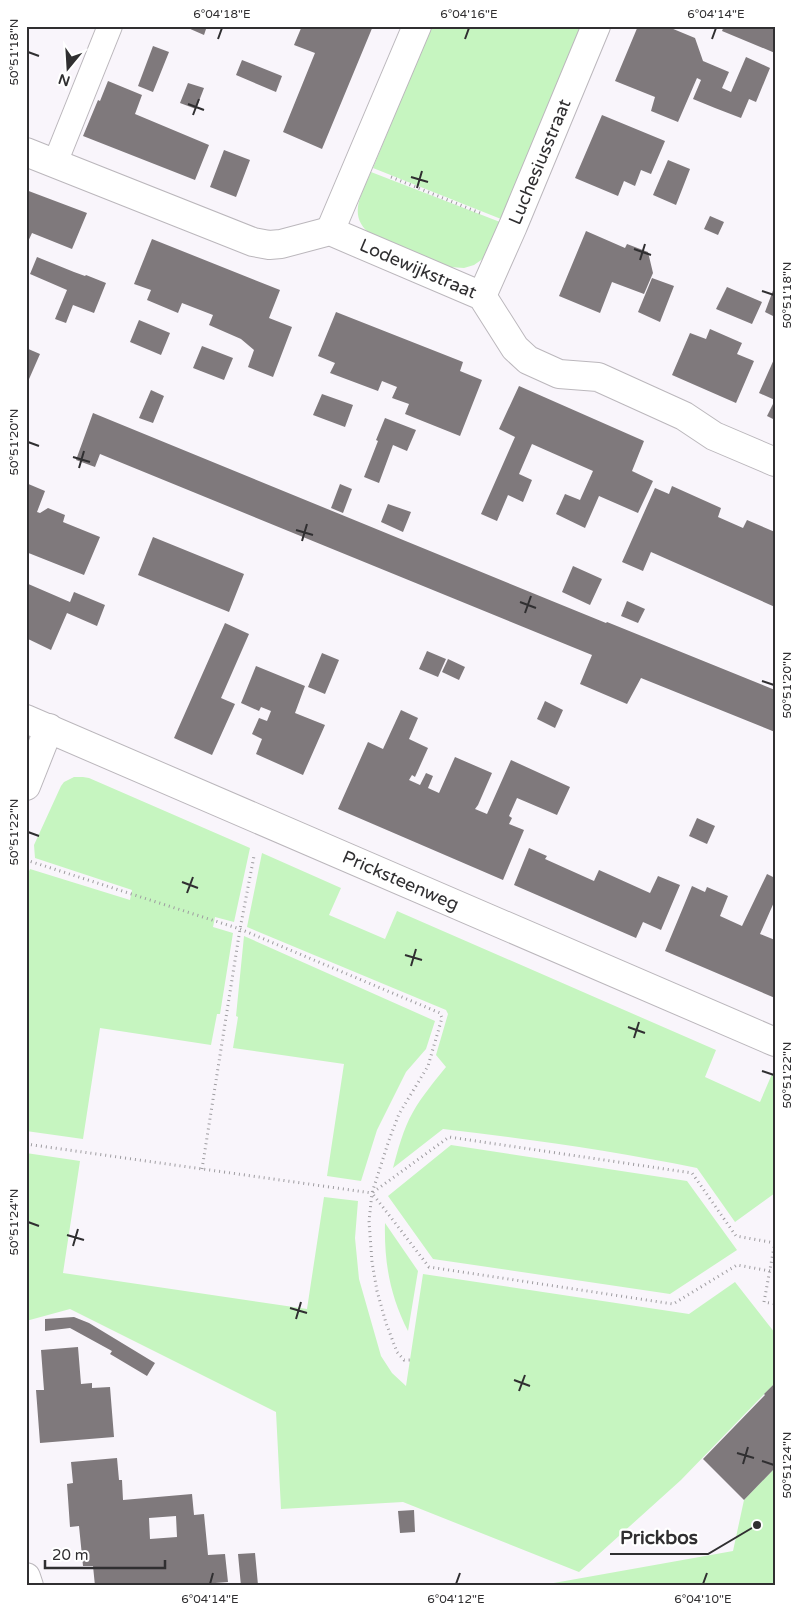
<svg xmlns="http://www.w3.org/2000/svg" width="801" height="1612" font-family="'Varela Round',sans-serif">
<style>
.green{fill:#c6f5c0}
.building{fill:#7f797c;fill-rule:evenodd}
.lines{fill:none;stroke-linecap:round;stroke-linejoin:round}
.service-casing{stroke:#bbb7bc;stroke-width:26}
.minor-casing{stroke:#bbb7bc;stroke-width:30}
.path{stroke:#9e9ca0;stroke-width:3;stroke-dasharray:1 4;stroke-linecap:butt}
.service{stroke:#fff;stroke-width:24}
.minor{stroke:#fff;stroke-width:28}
.ticks{fill:none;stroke:#302f31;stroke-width:2}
.labels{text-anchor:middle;stroke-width:4.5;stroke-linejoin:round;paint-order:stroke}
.street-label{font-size:18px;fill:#302f31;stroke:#fff}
.leader{fill:none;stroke:#302f31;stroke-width:2}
.callout-dot{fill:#302f31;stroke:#fff;stroke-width:2}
.callout-label{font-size:19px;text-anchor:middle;font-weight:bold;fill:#302f31;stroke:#fff;stroke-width:4.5;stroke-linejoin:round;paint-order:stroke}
.neatline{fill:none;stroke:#302f31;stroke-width:2}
.ticks-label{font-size:12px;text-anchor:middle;fill:#302f31}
</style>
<rect width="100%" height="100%" fill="#f9f5fb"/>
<path class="green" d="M431 26H581L501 219 373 168Z
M371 172 500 222 484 258 474 265 464 268 450 267 373 236C346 217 361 196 371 172Z
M74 777H83L89 778 250 848 234 922 215 917 213 927 233 933 220 1014H217L211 1045 100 1028 83 1139 26 1131V878L30 869 130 900 132 890 35 858 34 845 61 786 64 782Z
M262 853 341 888 329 915 385 939 397 911 716 1050 705 1077 760 1102 772 1074 775 1075V1193L735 1222 697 1168C613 1151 528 1139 443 1129L393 1168C398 1150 403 1129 413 1112 422 1096 434 1082 446 1067L436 1055 448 1014 446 1010 247 927Z
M244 936 435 1021 426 1049 406 1072 377 1130 361 1181 327 1176 344 1064 233 1048 238 1017 236 1016Z
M451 1145 687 1181 737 1250 670 1294 433 1259 388 1196Z
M26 1153 80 1161 63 1273 307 1309 324 1197 358 1201 355 1238 359 1279 381 1356 392 1373 406 1386 423 1274 689 1314 735 1282 775 1333V1383L681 1480 579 1572 403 1502 281 1509 276 1412 70 1309 26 1321Z
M385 1223 418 1271 408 1331C390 1296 384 1262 385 1223Z
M775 1468V1586H537L733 1551 744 1500Z"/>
<path class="building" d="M188 26H207L204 35 188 28Z
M302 26H373L322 149 283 132 315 53 294 45Z
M638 26H666L695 38 703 61 729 72 722 88 731 92 746 57 770 68 756 102 749 99 741 118 715 108 693 99 701 80 697 78 678 122 651 111 655 97 615 81Z
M724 26H775V53L722 31Z
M153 46 169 52 153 92 138 86Z
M242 60 282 76 276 92 236 75Z
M108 81 142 95 135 114 209 145 195 180 83 136 98 100 100 101Z
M188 83 204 88 196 109 180 103Z
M602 115 665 141 651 174 641 170 635 186 624 181 618 196 575 178Z
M224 150 250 160 236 197 210 187Z
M668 160 690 169 676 205 653 195Z
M26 190 87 213 72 249 32 233 26 246Z
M710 216 724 222 718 235 704 229Z
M586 231 625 248 627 244 648 252 653 273 644 294 612 282 600 313 559 296Z
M152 239 280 290 269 318 292 327 273 377 248 367 254 350 241 339 209 325 213 315 182 303 178 313 147 300 151 290 134 284Z
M37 257 74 272 85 276 86 275 106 283 94 313 73 305 66 323 55 319 67 290 30 274Z
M652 278 674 286 660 322 638 312Z
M775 285V317L765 312Z
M727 287 762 302 752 324 716 309Z
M336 312 463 362 460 371 482 380 460 436 405 414 409 404 392 398 397 387 382 381 378 391 330 373 335 363 318 356Z
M139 320 170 333 161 355 130 342Z
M710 329 742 343 737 354 754 361 736 403 672 375 690 333 706 339Z
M202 346 233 358 224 380 193 368Z
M26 348 40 354 26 386Z
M775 357V420L767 416 775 400 759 393Z
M519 386 644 441 632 471 653 481 638 513 599 496 585 528 556 514 565 494 580 500 593 471 532 444 519 474 532 480 523 502 508 495 497 521 481 514 515 437 499 429Z
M151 390 164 396 153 423 139 418Z
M322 394 353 405 345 427 313 415Z
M93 413 552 601 606 623 607 622 775 690V732L641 678 627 704 580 684 592 655 100 454 95 467 76 460Z
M385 418 416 430 407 451 393 445 379 483 364 477 378 441 376 440Z
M26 483 45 491 37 512 40 513 48 508 65 515 63 522 100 537 84 575 26 552Z
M340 484 352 489 343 513 331 508Z
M672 486 721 508 718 517 743 528 747 520 775 532V607L651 552 643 571 622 562 655 488 669 494Z
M388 504 411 512 403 532 381 522Z
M153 537 244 574 229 612 138 575Z
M573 566 602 579 590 605 562 592Z
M26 583 70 602 74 592 105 605 97 626 67 613 51 650 26 638Z
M627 601 645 609 638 623 621 616Z
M225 623 249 634 221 698 235 704 212 755 174 738Z
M427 651 446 659 438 677 419 669Z
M322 653 339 660 325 694 308 687Z
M448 659 465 667 459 680 442 672Z
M256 666 305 686 295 713 325 725 303 775 256 754 262 739 252 734 259 718 267 721 271 711 261 707 259 711 241 703Z
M545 701 563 710 555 728 537 719Z
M401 710 418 718 409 739 428 748 415 777 412 775 409 780 420 785 426 773 433 776 428 788 439 793 455 757 492 773 478 805 475 809 487 814 511 760 570 787 557 815 517 798 509 816 512 818 509 824 524 830 503 880 338 809 368 742 383 749Z
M697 818 715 826 707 844 689 836Z
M529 848 547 856 545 859 594 881 599 870 650 893 658 876 680 885 661 930 643 922 636 938 514 885Z
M767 874 775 878V900L760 934 775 940V998L665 951 692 886 705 892 707 887 728 896 720 916 742 926Z
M74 1317 89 1323 155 1363 147 1376 110 1354 112 1351 70 1328 45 1331V1319Z
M78 1347 81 1384 92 1383V1388L110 1387 114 1437 40 1443 36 1390H44L41 1350Z
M775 1383V1468L744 1500 703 1459 765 1395 764 1394Z
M117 1458 119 1480H122L123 1500 192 1494 194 1515 204 1514 208 1555 225 1554 228 1582 177 1586H95L93 1566H83L79 1526 70 1527 67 1484 73 1483 71 1462ZM176 1516 177 1537 150 1539 149 1518Z
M414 1510 415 1532 400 1533 398 1511Z
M255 1553 258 1585 241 1586 238 1554Z"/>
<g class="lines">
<defs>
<path id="service" d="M55 163 110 26"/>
<g id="minor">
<path id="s1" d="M26 152 253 242 269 245 281 244 330 231 482 296 515 348 528 360 559 374 598 377 684 416 714 436 775 462"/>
<path d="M330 231 417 26"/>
<path id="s2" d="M482 296 513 226 596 26"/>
<path id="s3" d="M26 719 775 1042"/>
<path d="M26 786 49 728"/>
<path d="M26 1577 29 1586"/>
</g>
</defs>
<use href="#service" class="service-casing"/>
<use href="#minor" class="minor-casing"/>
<path class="path" d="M391 177 480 213
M26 860 240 929 440 1013 442 1018 428 1066 399 1114 389 1140 372 1193 369 1221 372 1262 377 1291 386 1323 397 1352 404 1360H410
M26 1144 372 1193
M202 1169 240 929 254 856
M775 1242 764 1302 775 1304
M770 1271 737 1265 673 1304 429 1267 372 1193 449 1137 692 1173 736 1236 775 1243"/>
<use href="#service" class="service"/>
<use href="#minor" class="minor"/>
</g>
<path class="ticks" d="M218 39 222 28M465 39 469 28M712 39 716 28M28 52 39 56M188 104 204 110M193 115 199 99M411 177 428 182M417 188 422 171M634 249 651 255M640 260 645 244M762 291 774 295M28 442 39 446M73 457 90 462M79 468 84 451M296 530 313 535M302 541 307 524M520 602 536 608M525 613 531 596M762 681 774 685M28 832 39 836M182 882 198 888M187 893 193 877M405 955 422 960M411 966 416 949M628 1027 645 1033M634 1038 639 1022M762 1071 774 1075M28 1222 39 1226M67 1235 84 1240M73 1246 78 1229M290 1308 307 1313M296 1319 301 1302M514 1380 530 1386M519 1391 525 1375M737 1453 754 1458M762 1461 774 1465M743 1464 748 1447M210 1584 213 1573M456 1584 460 1573M703 1584 707 1573"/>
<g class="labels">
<g class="street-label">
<text dy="6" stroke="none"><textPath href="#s2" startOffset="146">Luchesiusstraat</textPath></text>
<text dy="6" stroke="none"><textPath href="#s1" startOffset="419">Lodewijkstraat</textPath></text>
<text dy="6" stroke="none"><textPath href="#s3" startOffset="408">Pricksteenweg</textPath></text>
</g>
</g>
<path class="leader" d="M757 1525L708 1554H610"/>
<circle class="callout-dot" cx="757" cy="1525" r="5"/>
<g class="callout-label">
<text x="659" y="1544">Prickbos</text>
</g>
<rect width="801" height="1612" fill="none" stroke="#ffffff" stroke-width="55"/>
<g transform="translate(68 68) rotate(198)" stroke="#ffffff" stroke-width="4" paint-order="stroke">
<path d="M0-4L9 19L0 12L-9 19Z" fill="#302f31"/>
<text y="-8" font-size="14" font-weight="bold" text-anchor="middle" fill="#302f31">N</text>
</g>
<path d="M45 1560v8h120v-8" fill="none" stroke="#302f31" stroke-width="2.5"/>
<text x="52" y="1560" font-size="15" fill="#302f31" stroke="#ffffff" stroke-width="4" paint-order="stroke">20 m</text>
<rect x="28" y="28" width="746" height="1556" class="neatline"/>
<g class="ticks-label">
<text x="222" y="18">6°04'18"E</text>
<text x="469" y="18">6°04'16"E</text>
<text x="716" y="18">6°04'14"E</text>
<text transform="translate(14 52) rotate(-90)" y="4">50°51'18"N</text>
<text transform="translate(787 295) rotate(-90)" y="4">50°51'18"N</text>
<text transform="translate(14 442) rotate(-90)" y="4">50°51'20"N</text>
<text transform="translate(787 685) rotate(-90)" y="4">50°51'20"N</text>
<text transform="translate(14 832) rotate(-90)" y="4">50°51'22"N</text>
<text transform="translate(787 1075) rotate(-90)" y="4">50°51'22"N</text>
<text transform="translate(14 1222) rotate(-90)" y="4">50°51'24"N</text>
<text transform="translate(787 1465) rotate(-90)" y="4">50°51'24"N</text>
<text x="210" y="1603">6°04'14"E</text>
<text x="456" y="1603">6°04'12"E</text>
<text x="703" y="1603">6°04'10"E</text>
</g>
</svg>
